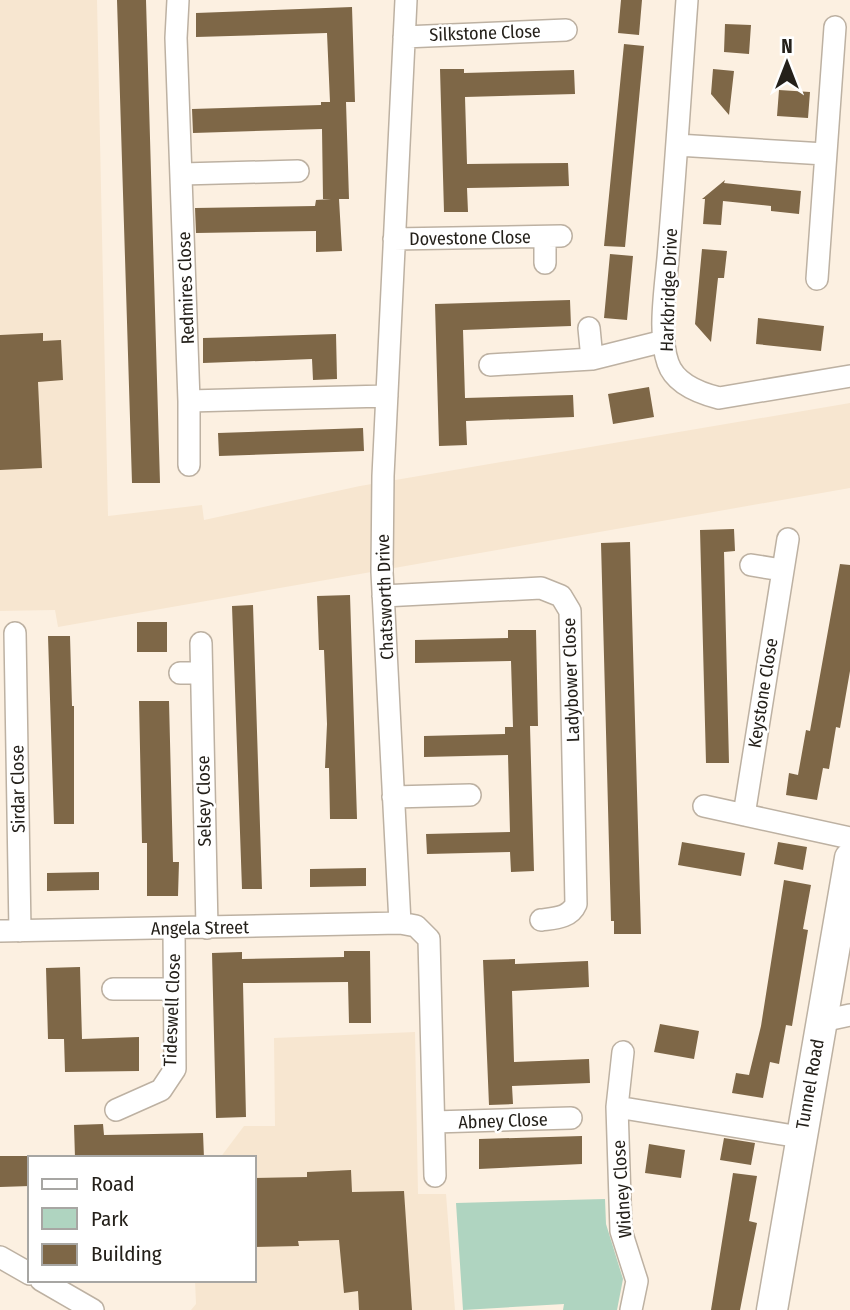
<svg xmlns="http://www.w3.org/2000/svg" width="850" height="1310" font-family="'Fira Sans Condensed',sans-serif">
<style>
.built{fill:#f7e6d0}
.green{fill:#afd4c0}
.building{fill:#7e6747}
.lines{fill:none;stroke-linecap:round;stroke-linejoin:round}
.street-casing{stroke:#bdb1a2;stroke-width:24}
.secondary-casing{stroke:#bdb1a2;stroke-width:33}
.street{stroke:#fff;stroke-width:21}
.secondary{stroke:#fff;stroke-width:30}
.labels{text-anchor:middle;stroke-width:5;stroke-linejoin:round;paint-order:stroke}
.street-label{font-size:18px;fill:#24201a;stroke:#fff}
</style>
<rect width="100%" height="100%" fill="#fcf0e1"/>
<path class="built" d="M0 0H97L108 516 202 505 204 520 360 486 850 403V488L58 627 55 610 0 611Z
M415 1032 418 1194H446L455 1310H191L196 1304 195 1280H254V1158H220L244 1126H275L274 1038Z"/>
<path class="green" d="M605 1199 606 1224 623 1279 617 1310H563L564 1304 463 1310 456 1203Z"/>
<path class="building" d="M117 0H146L160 483H132Z
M621 0H642L639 35 618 33Z
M352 7 355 102H337H346L349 199H339L342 251 316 252V231L196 233 195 208 315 206 316 200 331 199H323L322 129 193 133 192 109 321 105V102H330L327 33 196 37V13Z
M725 24 751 25 749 54 724 52Z
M624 44 644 46 625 247 604 246Z
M440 69H464V73L574 70 575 94 465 97 467 164 568 163 569 186 467 188 468 212H444Z
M713 69 734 71 729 115 711 94Z
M779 90 810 92 808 118 777 116Z
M725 180 724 183 801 191 799 214 771 211V206L723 201 721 225 703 224 705 199H702Z
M702 249 727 251 724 278H718L711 342 695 324Z
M610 254 633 256 627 320 604 318Z
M570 300 571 326 463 330 465 398 573 395 574 417 466 421 467 445 439 446 435 304Z
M758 318 824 326 821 351 756 344Z
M43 333V341L61 340 63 380 38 382 42 468 0 470V335Z
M336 334 337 379 313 380 312 359 203 363V338Z
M649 387 654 417 613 424 608 394Z
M363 428 364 451 219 456 218 433Z
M734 529 735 551 724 552 729 763H706L700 530Z
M630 542 641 934H614V921H611L601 543Z
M840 564 850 565V671L840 728 836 727 829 769 823 768 817 800 786 795 789 773 798 775 806 730 810 731Z
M350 595 357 819H330L329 768H325L327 724 324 650H319L317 596Z
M253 605 262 889H242L232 606Z
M137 622H167V652H137Z
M508 630H536L538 726H530L534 871 511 872 510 852 427 854 426 834 510 832 508 755 424 757V736L505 734V727H513L511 661 415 663V640L508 638Z
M48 636H70L72 706H74V824H54Z
M139 701H169L173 862H179L178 896H147V843H142Z
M682 842 745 853 741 876 678 865Z
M778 842 807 847 803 870 774 864Z
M366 868V886L310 887V869Z
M99 872V890L47 891V873Z
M784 880 811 885 803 929 808 930 792 1026 786 1025 779 1064 770 1062 763 1098 732 1093 736 1073 749 1075 761 1026Z
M344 951H370L371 1023H349L348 982 243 983 246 1117 216 1118 212 953 242 952V959L344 957Z
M515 959V964L588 961 589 987 512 991 514 1062 589 1059 590 1083 512 1086 513 1104 489 1105 483 960Z
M80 967 82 1039 139 1037V1071L65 1072 64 1039H48L46 968Z
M660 1024 699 1031 694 1059 654 1052Z
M103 1124 104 1135 203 1133 204 1158H75L74 1125Z
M582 1136V1164L479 1169V1139Z
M724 1138 755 1143 751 1165 720 1160Z
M649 1144 685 1150 681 1178 645 1173Z
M0 1156H30V1186L0 1187Z
M351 1170 352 1192 404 1191 412 1310H359L358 1291 344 1293 339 1240 298 1241 299 1246 254 1247V1178L307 1177V1172Z
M733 1173 757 1176 749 1221 757 1223 740 1310H711Z"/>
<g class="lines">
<defs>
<path id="street" d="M178 0 176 38 189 401V465
M687 0C681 82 676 164 669 246 667 279 657 332 668 363 675 384 699 393 719 398L850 376
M404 37 566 30
M677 145 825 154
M182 174 298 171
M545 237V263
M394 239 561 236
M817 279 835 27
M589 328 592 359
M490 365 592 359 664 341
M189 401 387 396
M751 565 782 570
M383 596 541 588 561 596 570 611 576 904C570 918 555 918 541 920
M15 633 20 931
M201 643 207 928
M180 673H201
M393 797 470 795
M704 806 850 838
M744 815 788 539
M400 923 382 572 383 476 406 0
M0 931 400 923 416 926 429 939 435 1176
M113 989H174
M822 1021 850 1015
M623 1052 617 1107 800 1137
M617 1107 621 1231 637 1281 631 1310
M116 1110 161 1090 175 1069 174 929
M434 1122 571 1118
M0 1257 30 1274
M41 1280 93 1310"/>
<path id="secondary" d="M772 1310 850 858"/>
</defs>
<use href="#street" class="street-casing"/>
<use href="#secondary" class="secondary-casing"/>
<use href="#street" class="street"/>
<use href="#secondary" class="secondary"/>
</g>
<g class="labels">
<g class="street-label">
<text transform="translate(485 33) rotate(-2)" y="6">Silkstone Close</text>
<text transform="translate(470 238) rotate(-1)" y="6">Dovestone Close</text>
<text transform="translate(186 288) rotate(-92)" y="6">Redmires Close</text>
<text transform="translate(669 290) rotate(-88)" y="6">Harkbridge Drive</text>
<text transform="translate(385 597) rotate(-92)" y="6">Chatsworth Drive</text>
<text transform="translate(571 680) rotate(-92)" y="6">Ladybower Close</text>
<text transform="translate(763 693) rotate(-81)" y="6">Keystone Close</text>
<text transform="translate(18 789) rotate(-91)" y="6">Sirdar Close</text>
<text transform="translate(204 801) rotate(-91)" y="6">Selsey Close</text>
<text transform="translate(200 928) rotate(-1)" y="6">Angela Street</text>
<text transform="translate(172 1010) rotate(-88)" y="6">Tideswell Close</text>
<text transform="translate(810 1084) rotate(-80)" y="6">Tunnel Road</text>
<text transform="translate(503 1121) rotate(-2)" y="6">Abney Close</text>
<text transform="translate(622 1189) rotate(-94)" y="6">Widney Close</text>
</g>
</g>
<rect x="28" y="1156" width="228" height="126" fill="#ffffff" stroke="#a7a6a3" stroke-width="2"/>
<rect x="42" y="1179" width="35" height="10" fill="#ffffff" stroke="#a7a6a3" stroke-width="2"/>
<text x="91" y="1191" font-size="21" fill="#24201a">Road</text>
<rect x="42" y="1208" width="35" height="21" fill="#afd4c0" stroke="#a7a6a3" stroke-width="2"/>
<text x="91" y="1226" font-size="21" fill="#24201a">Park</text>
<rect x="42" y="1244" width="35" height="21" fill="#7e6747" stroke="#a7a6a3" stroke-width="2"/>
<text x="91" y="1261" font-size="21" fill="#24201a">Building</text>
<g transform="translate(787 63)" stroke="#ffffff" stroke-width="5" paint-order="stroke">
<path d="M0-5L12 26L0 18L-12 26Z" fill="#24201a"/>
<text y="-10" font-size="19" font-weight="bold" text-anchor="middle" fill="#24201a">N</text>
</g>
</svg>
